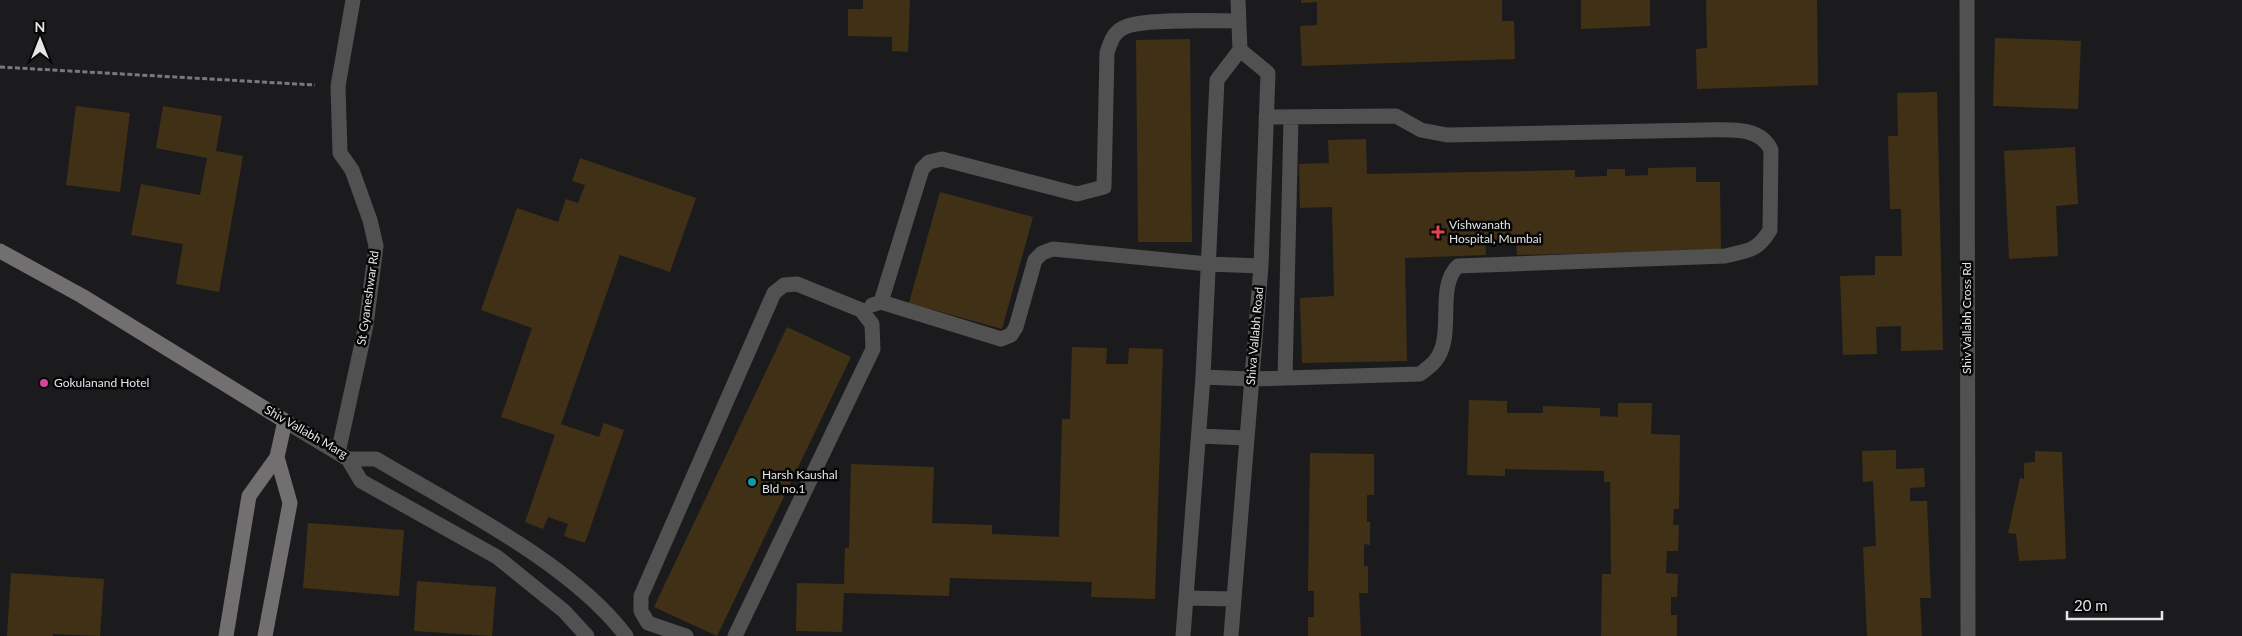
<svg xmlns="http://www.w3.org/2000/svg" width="2242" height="636" font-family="Lato,sans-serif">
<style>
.building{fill:#403116}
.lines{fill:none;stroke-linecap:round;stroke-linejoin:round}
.path{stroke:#78797a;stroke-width:3;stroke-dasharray:5 2.5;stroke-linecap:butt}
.street{stroke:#525151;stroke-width:15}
.secondary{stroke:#726f70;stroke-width:15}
.health-dot{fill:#e0444e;stroke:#060607;stroke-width:2}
.hotel-dot{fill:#d1479c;stroke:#060607;stroke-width:2}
.culture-dot{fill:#0f9aa8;stroke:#060607;stroke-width:2}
.labels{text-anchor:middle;stroke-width:5;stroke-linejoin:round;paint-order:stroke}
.poi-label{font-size:12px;fill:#e4e5e6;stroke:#060607;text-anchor:start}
.street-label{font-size:12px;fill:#e4e5e6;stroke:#060607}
</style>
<rect width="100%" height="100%" fill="#1b1b1d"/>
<path class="building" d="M863 0H910L908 52 892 51V37L848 36V9H863Z
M1301 0H1502V21H1514L1515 59 1302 66 1300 26 1317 25V2L1301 3Z
M1581 0H1650V26L1581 29Z
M1706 0H1817L1818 85 1697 89 1696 49 1707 48Z
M1995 38 2081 41 2078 109 1993 106Z
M1190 39 1192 242H1138L1136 40Z
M1937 92 1943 350 1901 351V326L1876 327 1877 354 1843 355 1840 276 1875 275V256H1902L1901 209H1890L1888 136H1898L1897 93Z
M76 106 130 113 120 192 66 185Z
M163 106 222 116 216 151 243 156 219 292 176 284 183 244 131 235 141 184 200 195 207 158 156 148Z
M1366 139 1367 174 1575 170V177L1607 176V169H1625V176L1648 175V168L1696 167V182H1720L1721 251 1517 255 1516 244 1485 245 1486 255 1405 258 1407 361 1302 363 1300 298 1334 296 1332 207 1300 208 1299 164 1329 163 1328 140Z
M2075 147 2078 204 2056 206 2058 256 2009 259 2004 151Z
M580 158 696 198 670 272 620 255 561 424 599 437 604 423 624 430 585 543 564 536 568 524 548 517 543 529 525 522 555 435 501 417 532 328 481 310 517 208 558 222 566 199 578 203 585 185 572 181Z
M940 192 1033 217 1002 329 909 303Z
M787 327 851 357 717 636 654 607Z
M1072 347 1107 348 1106 364H1128L1129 348 1163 349 1155 599 1091 597 1092 582 950 578 949 596 844 593 842 632 796 631 797 583 844 584 845 548H849L851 464 934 467 932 523 992 525V534L1059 537 1062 419H1070Z
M1469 400 1507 401V413H1543V406L1600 408V416L1618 417V403H1652L1651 434 1680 435 1679 509H1674L1673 525H1679L1678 551H1667L1666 573 1678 574 1677 597H1671V615H1677V636H1601L1602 574H1611L1610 482H1604V471L1505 469V476L1467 475Z
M1896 450V469L1924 468 1925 487 1910 488V501H1927L1931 598H1920L1922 636H1867L1863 547 1876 546 1873 481 1863 482 1862 451Z
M2035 451 2062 452 2066 559 2019 561 2016 534 2008 533 2020 478 2024 479V463L2035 462Z
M1310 453 1374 454V495H1367V522H1370V545L1364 544V566H1368V593H1359L1361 636H1308V617H1314V591H1308Z
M308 523 404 530 399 596 303 588Z
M11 573 104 579 100 636 53 634V636H7Z
M417 581 496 587 492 636 414 631Z"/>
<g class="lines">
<path class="path" d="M0 67 315 85"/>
<path class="street" d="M1967 0 1968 636
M881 302 922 169 929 162 942 159 1077 194 1104 187 1107 53C1110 43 1113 33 1123 28 1140 18 1215 21 1239 21
M872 305 881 302 1001 339 1011 335 1016 327 1035 260 1042 253 1053 249 1208 264 1261 266
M1203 377 1251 379 1420 374C1425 370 1431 366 1435 361 1456 337 1435 287 1458 266L1725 256C1747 251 1758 251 1770 230L1771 150C1760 125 1726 130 1703 130L1447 135 1421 130 1396 116 1266 117
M1285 378 1291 119
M285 421 348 459H376C455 506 571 563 626 636
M1199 436 1246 438
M338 453 366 325 376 246 370 220 352 170 340 153 338 86 353 0
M348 459 361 481 497 557 564 611 587 636
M1186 598 1234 599
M686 636 648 623 641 611V596L774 293 784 285 797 284 861 310 872 324 873 349 735 636
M1183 636 1203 377 1217 80 1240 50 1238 0
M1231 636 1261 266 1268 73 1240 50"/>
<path class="secondary" d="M0 251 82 296 285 421 277 457 249 496 226 636
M265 636 290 503 277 457"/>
</g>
<path class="health-dot" d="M1435.5 224.5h5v5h5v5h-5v5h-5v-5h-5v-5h5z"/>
<circle class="hotel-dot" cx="44" cy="383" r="5"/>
<circle class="culture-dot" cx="752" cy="482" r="5"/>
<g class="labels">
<g class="poi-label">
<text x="1449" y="229">Vishwanath<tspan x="1449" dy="14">Hospital, Mumbai</tspan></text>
<text x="54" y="387">Gokulanand Hotel</text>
<text x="762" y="479">Harsh Kaushal<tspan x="762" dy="14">Bld no.1</tspan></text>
</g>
<g class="street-label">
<text transform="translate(368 298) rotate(-82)" y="4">St Gyaneshwar Rd</text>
<text transform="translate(1967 318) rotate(-90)" y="4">Shiv Vallabh Cross Rd</text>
<text transform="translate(1255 336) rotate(-85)" y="4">Shiva Vallabh Road</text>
<text transform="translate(306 432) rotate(30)" y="4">Shiv Vallabh Marg</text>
</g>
</g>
<g transform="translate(40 40)" stroke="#060607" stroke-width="4" paint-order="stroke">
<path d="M0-4L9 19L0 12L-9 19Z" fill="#e4e5e6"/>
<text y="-8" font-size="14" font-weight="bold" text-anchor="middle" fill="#e4e5e6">N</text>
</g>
<path d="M2067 611v8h95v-8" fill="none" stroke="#e4e5e6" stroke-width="2.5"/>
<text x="2074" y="611" font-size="15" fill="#e4e5e6" stroke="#060607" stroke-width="4" paint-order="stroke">20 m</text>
</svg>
